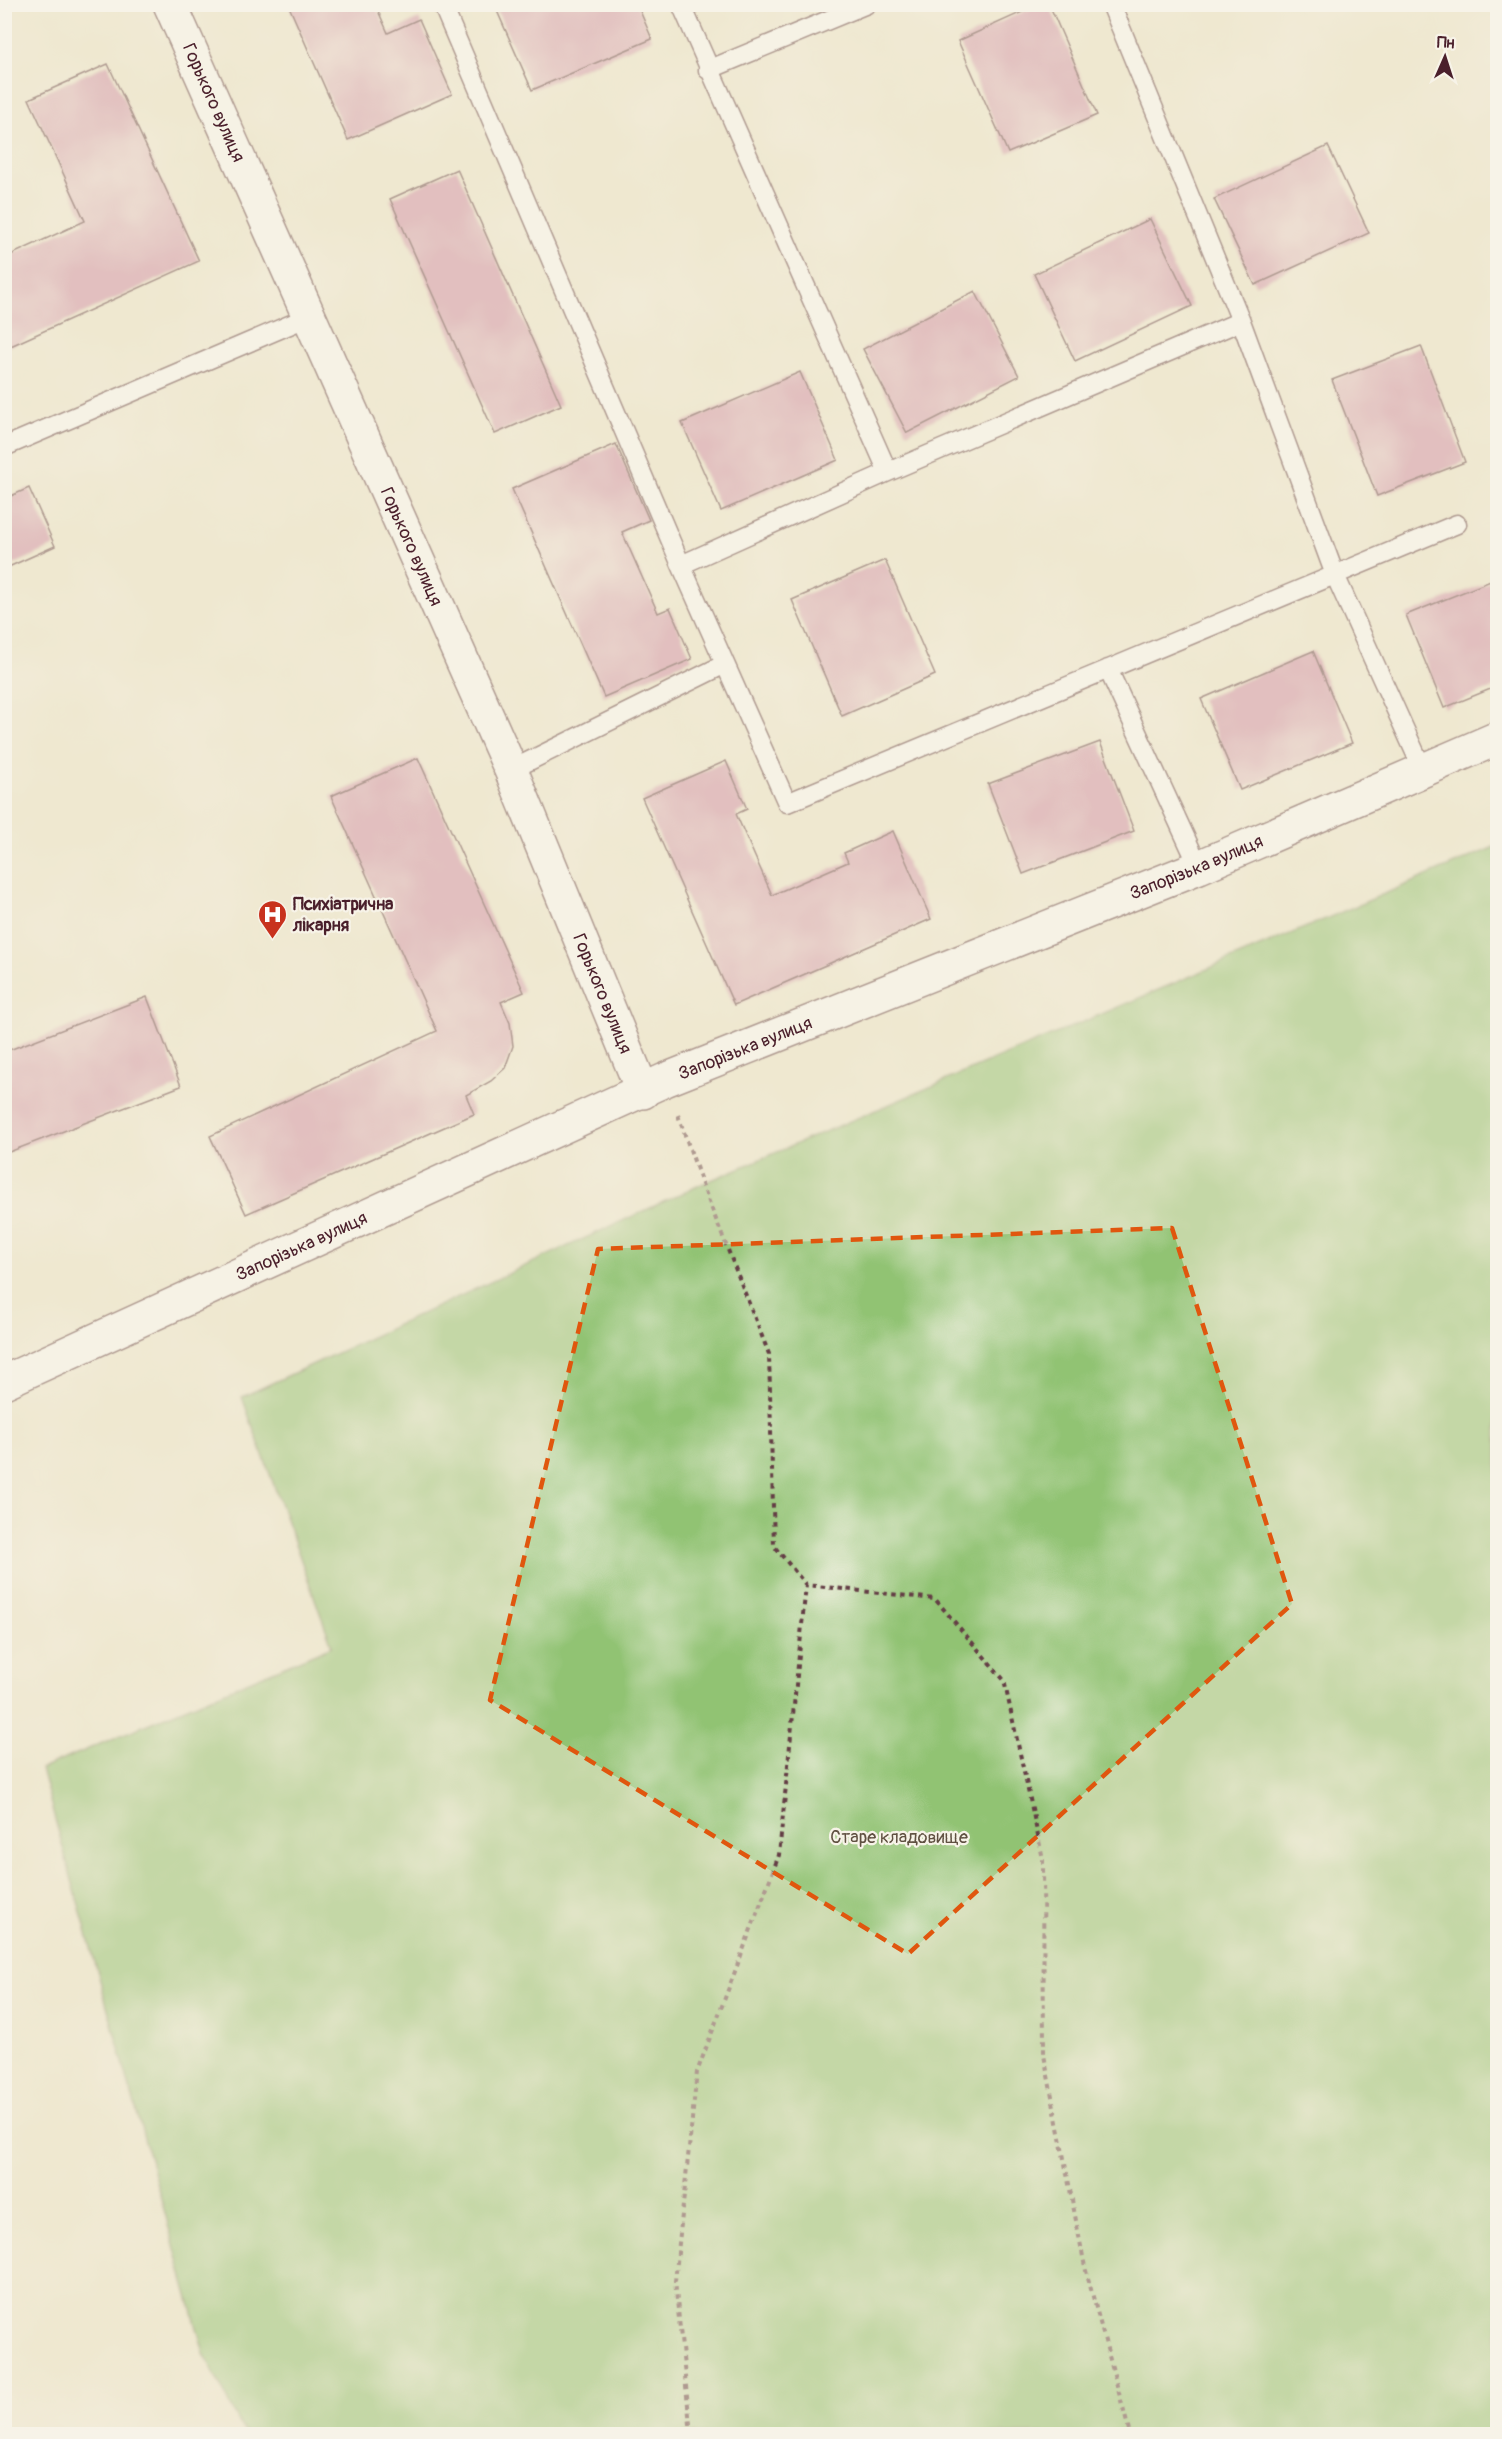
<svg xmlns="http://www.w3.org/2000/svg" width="1502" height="2439" font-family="Pangolin,sans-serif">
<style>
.green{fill:#91c373;stroke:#6e714f;stroke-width:1.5}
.building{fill:#d28faa}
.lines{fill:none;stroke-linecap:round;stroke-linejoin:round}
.service-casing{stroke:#633d44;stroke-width:21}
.minor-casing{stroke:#633d44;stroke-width:36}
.path{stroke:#633d44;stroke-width:4;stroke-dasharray:4.5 4.5;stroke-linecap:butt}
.service{stroke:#fff;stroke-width:18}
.minor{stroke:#fff;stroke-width:33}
.marked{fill:none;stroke:#e0560e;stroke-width:4.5;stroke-dasharray:12 8;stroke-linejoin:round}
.labels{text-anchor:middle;stroke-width:4.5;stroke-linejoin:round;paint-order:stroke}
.street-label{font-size:18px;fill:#4a1f2b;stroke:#f7f3e8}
.poi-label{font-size:18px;font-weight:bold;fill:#4a1f2b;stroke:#f7f3e8;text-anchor:start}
.park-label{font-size:18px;fill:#5f5041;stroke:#f7f3e8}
</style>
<rect width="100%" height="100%" fill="#f7f3e8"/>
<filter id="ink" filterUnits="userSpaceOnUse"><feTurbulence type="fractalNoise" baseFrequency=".0167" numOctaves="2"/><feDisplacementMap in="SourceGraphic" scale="12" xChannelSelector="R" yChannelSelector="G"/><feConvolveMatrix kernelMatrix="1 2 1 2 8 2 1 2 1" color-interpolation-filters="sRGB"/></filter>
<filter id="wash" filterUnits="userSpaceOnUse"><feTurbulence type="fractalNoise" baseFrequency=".008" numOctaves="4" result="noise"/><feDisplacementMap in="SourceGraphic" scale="24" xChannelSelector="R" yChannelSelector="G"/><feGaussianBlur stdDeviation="1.35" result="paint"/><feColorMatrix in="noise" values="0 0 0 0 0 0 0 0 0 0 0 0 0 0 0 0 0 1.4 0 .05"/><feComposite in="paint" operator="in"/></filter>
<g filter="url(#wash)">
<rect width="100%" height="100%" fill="#efe8d0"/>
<path class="green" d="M1497 846V2434H245L204 2353 41 1769 332 1646 242 1397 702 1184Z"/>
<g id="blocks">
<path class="building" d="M288 4H375L388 33 419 19 452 94 348 140Z
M494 4H637L652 39 532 90Z
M1040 4H1049L1097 115 1008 153 958 41Z
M108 64 199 261 4 349V258L85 221 29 99Z
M1328 146 1369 233 1255 285 1214 199Z
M457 169 561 405 495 434 390 199Z
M1150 219 1192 306 1075 361 1034 274Z
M975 291 1019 376 907 433 863 349Z
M1421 346 1465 462 1377 496 1332 380Z
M800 372 838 460 721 511 682 423Z
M616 444 649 520 622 532 658 613 670 608 692 659 604 697 512 489Z
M29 488 55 546 4 569V499Z
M885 560 935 675 842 716 792 600Z
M1498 578V686L1444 708 1406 615Z
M1313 651 1352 743 1240 790 1201 699Z
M1100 742 1134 831 1023 874 988 784Z
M418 758 524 992 501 1002 510 1023 513 1046 505 1068 491 1081 466 1095 474 1114 246 1214 210 1136 437 1031 331 796Z
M726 761 747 809 736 814 772 895 848 862 844 853 893 831 931 919 734 1005 642 798Z
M147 997 181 1086 4 1154V1052Z"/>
</g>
</g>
<g filter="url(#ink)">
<use href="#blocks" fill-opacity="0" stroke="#633d44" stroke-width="1.5"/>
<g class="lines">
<defs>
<path id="service" d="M442 4 681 565 787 803 1457 524
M681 4 888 472
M1111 4 1241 321 1335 575 1423 770
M708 70 867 4
M4 447 308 317
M681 565 888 472 1241 321
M1108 669 1199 867
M511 770 725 664"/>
<g id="minor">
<path id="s1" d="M170 4 511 770 643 1092"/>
<path id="s2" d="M4 1382 665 1080 1199 867 1498 738"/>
</g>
</defs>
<use href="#service" class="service-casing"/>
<use href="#minor" class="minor-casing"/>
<path class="path" d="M678 1115 702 1184 769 1354 774 1546 806 1585 935 1599 1004 1680 1043 1859 1044 2055 1085 2267 1130 2434
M691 2434 675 2281 697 2072 779 1855 806 1585"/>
<use href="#service" class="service"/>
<use href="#minor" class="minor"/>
</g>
</g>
<path d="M0 0H1502V2439H0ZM1172 1228 1292 1604 908 1954 490 1700 598 1249Z" fill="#efe8d0" fill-opacity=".55" fill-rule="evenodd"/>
<path class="marked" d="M1172 1228 1292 1604 908 1954 490 1700 598 1249Z"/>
<defs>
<symbol id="hospital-pin" viewBox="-11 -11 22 30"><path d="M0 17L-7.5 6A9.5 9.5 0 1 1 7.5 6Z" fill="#c8321e" stroke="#f7f3e8"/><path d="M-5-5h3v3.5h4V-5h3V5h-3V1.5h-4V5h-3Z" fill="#fff"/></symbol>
</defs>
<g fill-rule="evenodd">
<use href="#hospital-pin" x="256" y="898" width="33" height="45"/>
</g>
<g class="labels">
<g class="street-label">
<text dy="6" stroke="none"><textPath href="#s1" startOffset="108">Горького вулиця</textPath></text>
<text dy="6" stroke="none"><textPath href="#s1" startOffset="594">Горького вулиця</textPath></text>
<text dy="6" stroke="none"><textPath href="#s2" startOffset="1299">Запорізька вулиця</textPath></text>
<text dy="6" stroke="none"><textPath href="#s1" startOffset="1080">Горького вулиця</textPath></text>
<text dy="6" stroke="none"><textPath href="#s2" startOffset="813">Запорізька вулиця</textPath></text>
<text dy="6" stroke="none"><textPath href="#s2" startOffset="327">Запорізька вулиця</textPath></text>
</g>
<g class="poi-label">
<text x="293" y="910">Психіатрична<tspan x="293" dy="21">лікарня</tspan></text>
</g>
<g class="park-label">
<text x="899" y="1843">Старе кладовище</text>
</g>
</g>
<rect width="1502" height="2439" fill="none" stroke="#f7f3e8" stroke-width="24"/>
<g transform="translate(1445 57) rotate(3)" stroke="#f7f3e8" stroke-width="4.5" paint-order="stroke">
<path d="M0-4.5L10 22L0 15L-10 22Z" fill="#4a1f2b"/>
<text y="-9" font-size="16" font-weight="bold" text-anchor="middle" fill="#4a1f2b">Пн</text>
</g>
</svg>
